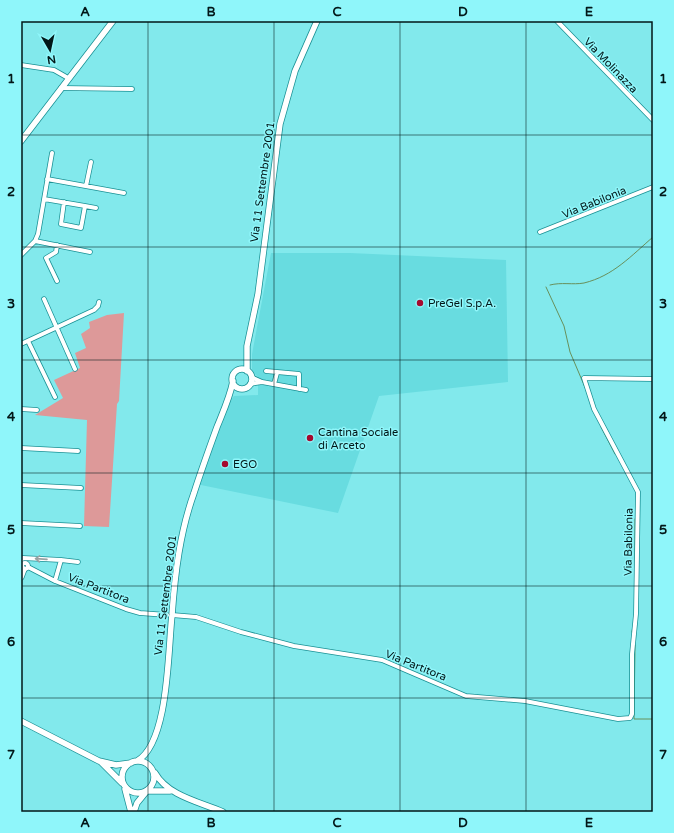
<svg xmlns="http://www.w3.org/2000/svg" width="674" height="833" font-family="'Varela Round',sans-serif">
<style>
.built{fill:#68dce0}
.green{fill:#d99}
.lines{fill:none;stroke-linecap:round;stroke-linejoin:round}
.stream{stroke:#68905b;stroke-width:1}
.street-casing{stroke:#1a9195;stroke-width:5.5}
.secondary-casing{stroke:#1a9195;stroke-width:7}
.street{stroke:#fff;stroke-width:4}
.secondary{stroke:#fff;stroke-width:5.5}
.oneway{stroke:#9aa2a3}
.grid{fill:none;stroke:#021718;stroke-width:1;stroke-opacity:0.55}
.poi-dot{fill:#a5092e;stroke:#8ff6fa;stroke-width:1.5}
.labels{text-anchor:middle;stroke-width:3;stroke-linejoin:round;paint-order:stroke}
.street-label{font-size:11px;fill:#021718;stroke:#8ff6fa}
.poi-label{font-size:11px;fill:#021718;stroke:#8ff6fa;text-anchor:start}
.neatline{fill:none;stroke:#021718;stroke-width:1.5}
.grid-label{font-size:13px;text-anchor:middle;font-weight:bold;fill:#021718}
</style>
<rect width="100%" height="100%" fill="#82e9ec"/>
<path class="built" d="M271 253H350L506 260 508 382 379 396 338 513 196 484 201 481 227 404 234 396 258 395V377L252 371V354Z"/>
<path class="green" d="M124 313 119 401 117 404 109 527 84 526 87 420 35 415 63 398 54 380 80 368 75 353 86 348 81 334 90 328 89 322 107 315Z"/>
<g class="lines">
<path class="stream" d="M550 285C561 282 573 285 584 283 613 276 631 256 653 237
M546 287 564 326 570 352 587 392
M601 427 615 454
M635 571V519
M632 632 633 626
M635 645 634 719H653"/>
<defs>
<path id="street" d="M557 21 653 120
M21 65 54 70 68 78
M61 88 132 89
M47 179 124 193
M86 186 91 162
M44 199 85 206 81 228 61 224 64 202
M85 206 96 208
M540 232 653 187
M35 241 90 252
M21 255 35 241 38 234 52 153
M57 281 46 258 56 252 57 245
M44 299 75 369
M28 341 55 397
M21 344 94 310 98 306 99 302
M266 371 299 374V389
M262 382 306 390
M250 384 262 382 251 377
M274 384 277 373
M21 409 37 410
M21 448 78 451
M21 485 81 488
M21 523 80 526
M21 560 23 558 61 560
M22 566a3 3 0 1 1 6 0a3 3 0 1 1-6 0Z
M28 567 55 581 126 609 140 613 167 615
M55 581 61 560 78 562
M172 615 196 617 241 632 294 646 382 660 466 696 525 701 618 719 630 718 632 714V654L636 614 638 492 594 409 584 378 653 379"/>
<path id="secondary" d="M21 141 113 21
M232 379a10 10 0 1 1 20 0a10 10 0 1 1-20 0Z
M247 371V346L258 294 280 124 295 71 317 21
M21 577 24 569
M21 721 99 761 116 765 131 763
M122 777a16 16 0 1 1 32 0a16 16 0 1 1-32 0Z
M137 761C169 743 168 649 172 615 175 573 180 532 194 493 201 471 209 449 217 427 223 412 230 397 233 381
M101 762 122 783
M155 773C168 796 200 802 223 812
M125 789 131 812
M148 791H170
M134 812 137 803 146 792"/>
</defs>
<use href="#street" class="street-casing"/>
<use href="#secondary" class="secondary-casing"/>
<use href="#street" class="street"/>
<use href="#secondary" class="secondary"/>
</g>
<defs><path id="oneway-shaft" d="M-6 0H5M1.5-3L5.5 0L1.5 3" fill="none" stroke-width="1.6" stroke-linecap="round" stroke-linejoin="round"/></defs>
<use class="oneway" href="#oneway-shaft" transform="translate(41 559) rotate(-176)"/>
<path class="grid" d="M148 21V812M274 21V812M400 21V812M526 21V812M21 135H653M21 247H653M21 360H653M21 473H653M21 586H653M21 698H653"/>
<g class="poi-dot">
<circle cx="420" cy="303" r="4"/>
<circle cx="310" cy="438" r="4"/>
<circle cx="225" cy="464" r="4"/>
</g>
<g class="labels">
<g class="street-label">
<text transform="translate(611 65) rotate(46)" y="4">Via Molinazza</text>
<text transform="translate(262 182) rotate(-82)" y="4">Via 11 Settembre 2001</text>
<text transform="translate(594 202) rotate(-22)" y="4">Via Babilonia</text>
<text transform="translate(628 542) rotate(-89)" y="4">Via Babilonia</text>
<text transform="translate(99 588) rotate(21)" y="4">Via Partitora</text>
<text transform="translate(165 595) rotate(-83)" y="4">Via 11 Settembre 2001</text>
<text transform="translate(416 665) rotate(22)" y="4">Via Partitora</text>
</g>
<g class="poi-label">
<text x="428" y="307">PreGel S.p.A.</text>
<text x="318" y="436">Cantina Sociale<tspan x="318" dy="13">di Arceto</tspan></text>
<text x="233" y="468">EGO</text>
</g>
</g>
<rect width="674" height="833" fill="none" stroke="#8ff6fa" stroke-width="44"/>
<g transform="translate(50 50) rotate(171)" stroke="#8ff6fa" stroke-width="3" paint-order="stroke">
<path d="M0-3L7 15L0 10L-7 15Z" fill="#021718"/>
<text y="-6" font-size="11" font-weight="bold" text-anchor="middle" fill="#021718">N</text>
</g>
<rect x="22" y="22" width="630" height="789" class="neatline"/>
<g class="grid-label">
<text x="85" y="16">A</text>
<text x="211" y="16">B</text>
<text x="337" y="16">C</text>
<text x="463" y="16">D</text>
<text x="589" y="16">E</text>
<text x="11" y="83">1</text>
<text x="663" y="83">1</text>
<text x="11" y="196">2</text>
<text x="663" y="196">2</text>
<text x="11" y="308">3</text>
<text x="663" y="308">3</text>
<text x="11" y="421">4</text>
<text x="663" y="421">4</text>
<text x="11" y="534">5</text>
<text x="663" y="534">5</text>
<text x="11" y="646">6</text>
<text x="663" y="646">6</text>
<text x="11" y="759">7</text>
<text x="663" y="759">7</text>
<text x="85" y="827">A</text>
<text x="211" y="827">B</text>
<text x="337" y="827">C</text>
<text x="463" y="827">D</text>
<text x="589" y="827">E</text>
</g>
</svg>
